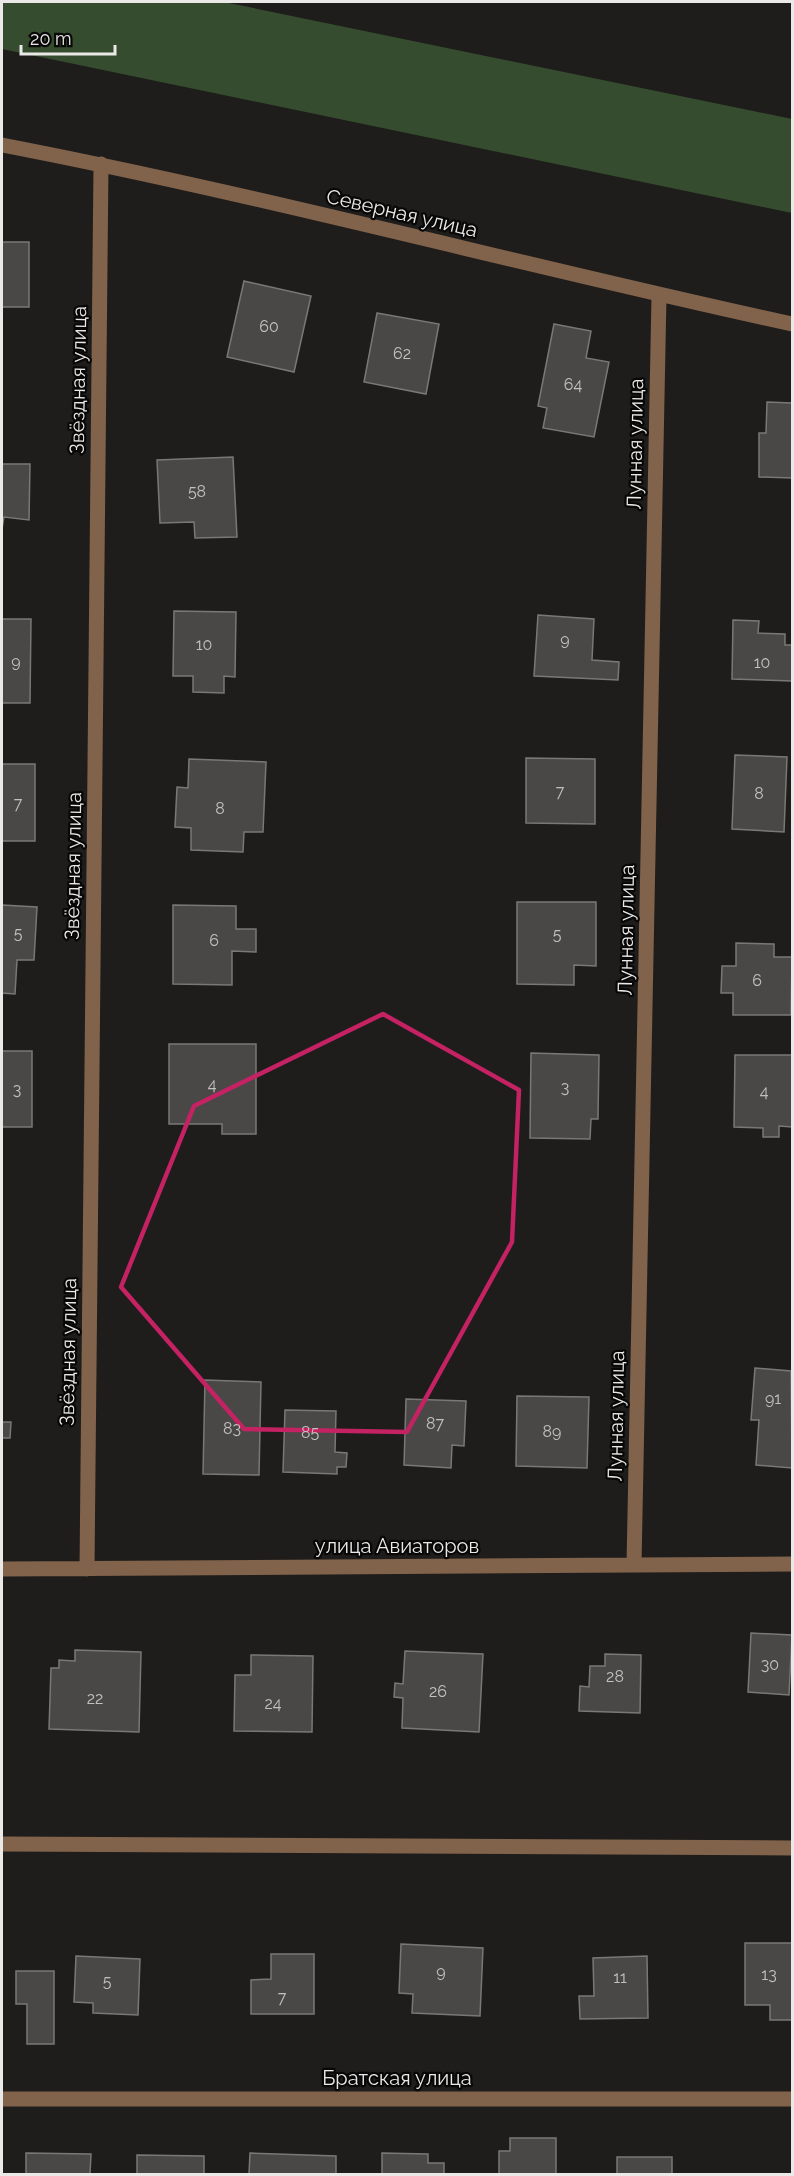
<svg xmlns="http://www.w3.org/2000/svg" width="794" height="2176" font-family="Raleway,sans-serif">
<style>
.forest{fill:#354d2e}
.building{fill:#4a4846;stroke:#7a7875;stroke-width:1.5}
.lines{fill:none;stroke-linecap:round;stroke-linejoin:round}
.street{stroke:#81624a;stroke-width:15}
.marked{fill:none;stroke:#c42262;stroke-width:4.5;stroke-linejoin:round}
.labels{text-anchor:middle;stroke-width:4.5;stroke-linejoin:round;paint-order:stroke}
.number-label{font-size:16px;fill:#c2c1bf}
.street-label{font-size:20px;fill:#eae9e7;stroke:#080707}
</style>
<rect width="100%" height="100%" fill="#1e1d1b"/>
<path class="forest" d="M2 2H224L792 119V213L2 49Z"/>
<path class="building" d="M2 242H29V307H2Z
M244 281 311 296 294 372 227 357Z
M377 313 439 324 426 394 364 382Z
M554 324 591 331 586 358 609 362 594 437 543 428 547 408 538 406Z
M767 402 792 403V478L759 477V433H766Z
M233 457 237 537 195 538 194 522 160 523 157 460Z
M2 464H30L29 520 4 517 2 529Z
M174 611 236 612 235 677 224 676V693L193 692V676H173Z
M538 615 594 619 592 660 619 662 618 680 534 676Z
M2 619H31L30 703H2Z
M733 620 759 621 758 633 785 634V645H792V681L732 679Z
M735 755 787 757 784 832 732 829Z
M526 758 595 759V824L526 823Z
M189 759 266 762 263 832H244L243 852 191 850V828L175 827 177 787 188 788Z
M2 764H35V841H2Z
M517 902H596V966L574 965V985L517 984Z
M2 905 37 907 34 960H17L15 994 2 993Z
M173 905 236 906V929H256V952L232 951V985L173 984Z
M736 943 774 944V957H792L791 1015H733V993H721L722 966H736Z
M169 1044H256V1134H222V1124H169Z
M2 1051H32V1127H2Z
M531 1053 599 1055 598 1119H591L590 1139 530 1138Z
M735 1055H792V1127L779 1126V1137H763V1128L734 1127Z
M755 1368 791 1371 792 1468 756 1465 759 1420H751Z
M205 1380 261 1382 259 1475 203 1474Z
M517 1396 589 1397 587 1468 516 1466Z
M406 1399 466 1401 464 1446 452 1445 451 1468 404 1465Z
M285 1410 336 1411 335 1452 347 1453 346 1467H337V1474L283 1472Z
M2 1422H11L10 1438H2Z
M751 1633 792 1635 789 1695 748 1692Z
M75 1650 141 1652 139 1732 49 1729 51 1668H59V1660L75 1661Z
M405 1651 483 1654 479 1732 402 1728 403 1698 394 1697 395 1683 403 1684Z
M605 1654 641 1655 640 1713 579 1711 580 1686 589 1687 590 1666H605Z
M251 1655 313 1656 312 1732 234 1731 235 1675H251Z
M745 1943H792V2020H770V2005H745Z
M401 1944 483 1948 480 2016 412 2013 413 1994 399 1993Z
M271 1954H314V2014H251V1980L271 1979Z
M76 1956 140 1959 138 2015 93 2013V2003L74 2002Z
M647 1956 648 2018 580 2019 579 1996H594L593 1958Z
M16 1971H54V2044H27V2004H16Z
M510 2138H556V2174H499V2151H510Z
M26 2153 91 2154 90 2174H26Z
M250 2153 336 2156V2174H249Z
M382 2153 428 2154V2163H444V2174H382Z
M137 2155 204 2156V2174H137Z
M617 2157H672V2174H617Z"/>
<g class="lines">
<path class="street" d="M2 145C267 196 528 267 792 324
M634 1565 659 296
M2 1569 792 1564
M87 1569 101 164
M2 1844 792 1848
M2 2099H792"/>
</g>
<path class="marked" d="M383 1014 519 1090 512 1242 407 1432 244 1429 121 1287 194 1106Z"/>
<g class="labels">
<g class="number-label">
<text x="269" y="332">60</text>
<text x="402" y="359">62</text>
<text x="573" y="390">64</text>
<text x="197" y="497">58</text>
<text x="565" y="645">9</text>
<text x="204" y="650">10</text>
<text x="16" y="667">9</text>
<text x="762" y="668">10</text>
<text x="560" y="797">7</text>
<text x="759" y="799">8</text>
<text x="18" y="809">7</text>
<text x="220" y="814">8</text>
<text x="18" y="939">5</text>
<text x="557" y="940">5</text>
<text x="214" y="946">6</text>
<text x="757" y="986">6</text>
<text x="212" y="1090">4</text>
<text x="565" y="1093">3</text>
<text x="17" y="1095">3</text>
<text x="764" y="1097">4</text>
<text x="773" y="1404">91</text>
<text x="435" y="1429">87</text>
<text x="232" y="1434">83</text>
<text x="552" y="1437">89</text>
<text x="310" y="1438">85</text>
<text x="770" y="1670">30</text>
<text x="615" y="1682">28</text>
<text x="438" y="1697">26</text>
<text x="95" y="1704">22</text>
<text x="273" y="1709">24</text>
<text x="441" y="1977">9</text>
<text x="769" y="1980">13</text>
<text x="620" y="1983">11</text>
<text x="107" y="1987">5</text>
<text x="282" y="2003">7</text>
</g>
<g class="street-label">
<text transform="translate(402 213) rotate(13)" y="7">Северная улица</text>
<text transform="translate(78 380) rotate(-89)" y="7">Звёздная улица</text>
<text transform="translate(635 444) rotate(-89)" y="7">Лунная улица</text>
<text transform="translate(73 866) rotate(-89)" y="7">Звёздная улица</text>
<text transform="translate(626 930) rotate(-89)" y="7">Лунная улица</text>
<text transform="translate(68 1352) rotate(-89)" y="7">Звёздная улица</text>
<text transform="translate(616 1416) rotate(-89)" y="7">Лунная улица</text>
<text x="397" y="1553">улица Авиаторов</text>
<text x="397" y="2085">Братская улица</text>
</g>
</g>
<rect width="794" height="2176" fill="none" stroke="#eae9e7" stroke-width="6"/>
<path d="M21 45v9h94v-9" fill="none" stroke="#eae9e7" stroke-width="3"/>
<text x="30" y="45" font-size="18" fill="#eae9e7" stroke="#080707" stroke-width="4.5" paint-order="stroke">20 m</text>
</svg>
